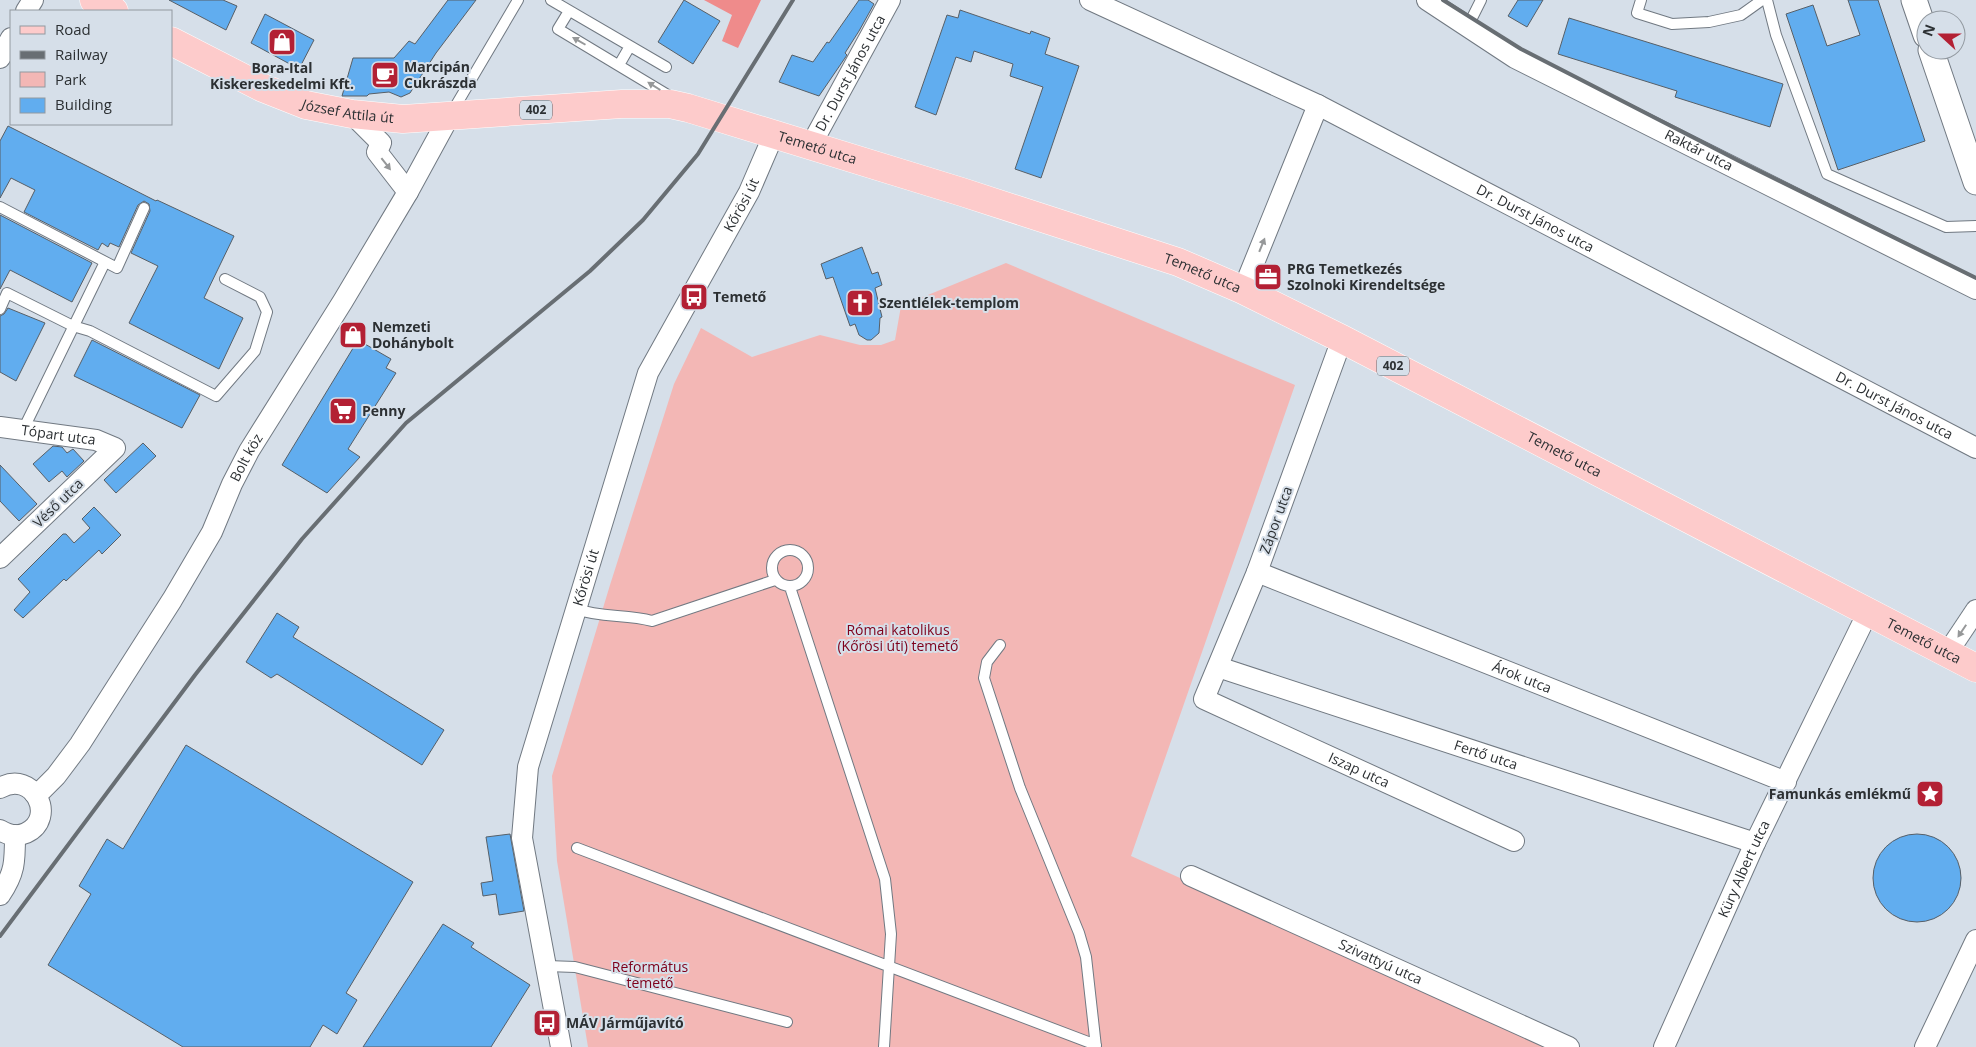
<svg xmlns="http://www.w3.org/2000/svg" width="1976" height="1047" font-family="'Open Sans',sans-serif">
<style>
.green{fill:#f3b7b5}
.forest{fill:#ef8b8b}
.building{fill:#61adef;stroke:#575f67}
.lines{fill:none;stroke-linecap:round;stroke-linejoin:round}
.service-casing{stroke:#717982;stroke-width:12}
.minor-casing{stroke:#717982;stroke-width:22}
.tertiary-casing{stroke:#717982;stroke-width:27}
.primary-casing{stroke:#fff;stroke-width:29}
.service{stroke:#fff;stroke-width:10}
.minor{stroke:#fff;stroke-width:20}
.tertiary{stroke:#fff;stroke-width:25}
.primary{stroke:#fdcbcb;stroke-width:28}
.rail{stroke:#686e73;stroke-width:4}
.oneway{fill:#969899}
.labels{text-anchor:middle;stroke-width:4;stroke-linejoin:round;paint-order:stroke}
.shield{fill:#d6dfe9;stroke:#5f646a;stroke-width:1}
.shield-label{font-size:12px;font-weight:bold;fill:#2c3033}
.poi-label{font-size:14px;font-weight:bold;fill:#2c3033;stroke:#d6dfe9;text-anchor:start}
.street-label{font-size:14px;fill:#2c3033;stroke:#d6dfe9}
.park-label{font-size:14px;fill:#7e001b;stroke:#d6dfe9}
</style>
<rect width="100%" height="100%" fill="#d6dfe9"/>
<path class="green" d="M1006 263 1295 385 1131 856 1557 1047H588L557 861 552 776 610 585 674 384 701 328 752 357 820 335 860 345H881L895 340 901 306Z"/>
<path class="forest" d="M704 0H761L738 48 722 41 732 15Z"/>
<path class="building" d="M169 0H223L237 6 226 30Z
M448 0H476L436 53 410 93 401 97 389 92 369 94 367 96H342L353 58H394L409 41 415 44Z
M684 0 720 21 693 64 658 42Z
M859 0H868L874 4 859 31 845 53 847 55 819 96 779 82 792 55 813 62 827 42 829 43Z
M1518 0H1543L1527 27 1508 16Z
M1848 0H1878L1925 141 1838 170 1786 14 1813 5 1827 46 1860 35Z
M960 10 1030 34 1031 31 1050 38 1045 54 1079 66 1041 178 1015 169 1043 87 1010 76 1013 64 974 51 971 62 956 57 936 115 915 107 947 15 958 18Z
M265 14 314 40 299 69 251 43Z
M1569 18 1783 84 1770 127 1675 97 1677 91 1558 54Z
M8 126 156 201 157 200 234 236 204 298 243 318 219 369 129 323 158 266 131 253 150 211 149 204 144 201 138 205 119 247 110 243 108 247 102 243 98 250 24 212 35 190 11 178 0 198V141Z
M0 215 92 263 72 302 10 270 0 289Z
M862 247 872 274 878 272 882 285 875 288 882 317 880 318 879 333 871 340H867L859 335 855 324 850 326 833 277 826 279 821 264Z
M8 308 45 323 16 381 0 372V316L4 314Z
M92 340 200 395 182 428 74 376Z
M358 340 391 359 386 368 396 373 348 449 360 457 327 493 282 465Z
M143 443 156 456 116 493 104 480Z
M53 446 62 447 67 453 73 449 84 461 67 477 62 471 49 482 33 464Z
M0 465 37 504 19 521 0 501Z
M94 507 121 535 102 554 99 550 66 581 64 579 23 618 14 610 30 592 18 579 63 534H66L74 543 90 528 82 519Z
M277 613 299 627 293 637 444 730 422 765 277 674 271 678 246 662Z
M186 745 413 882 346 993 357 1000 337 1034 323 1025 310 1047H183L48 965 91 894 79 886 107 839 123 849Z
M1873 878a44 44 0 1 1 88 0a44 44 0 1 1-88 0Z
M510 834 524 911 499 915 496 894 483 896 481 883 493 881 486 837Z
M443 924 474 943 471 947 530 985 491 1047H363Z"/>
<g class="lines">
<defs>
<path id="service" d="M551 0 666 67
M1641 0 1637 13 1672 24 1709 22 1741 15 1762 0
M1767 0 1776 35 1827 174 1946 227 1976 226
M569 11 558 29 671 97
M1468 26 1481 0
M619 65 630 46
M452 112 518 0
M0 207 117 268 144 208
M0 309 7 293 73 326 90 331 216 396 255 351 267 312 260 297 225 279
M23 430 105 262
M772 568a18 18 0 1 1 36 0a18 18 0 1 1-36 0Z
M790 587 885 879 891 934 884 1047
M576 609C601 618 627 614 652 621L775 580
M1000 645 987 662 984 678 1020 788 1079 933 1086 957 1096 1047
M577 848 1096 1045
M547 966 575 967 787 1022"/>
<g id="minor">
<path id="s1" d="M1090 0 1318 105 1976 448"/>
<path id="s2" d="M1427 0 1515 58 1976 289"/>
<path d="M26 11 33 0"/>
<path d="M0 58 11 38"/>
<path d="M352 114 381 143 377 152 408 192"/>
<path id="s3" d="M811 145 890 0"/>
<path d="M1243 290 1318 105"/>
<path id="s4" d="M1342 339 1257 572 1204 699 1514 841"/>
<path id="s5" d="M0 427 96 440 115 448 0 558"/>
<path id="s6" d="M1257 572 1786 782"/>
<path d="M1948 652 1976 610"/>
<path id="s7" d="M1218 667 1755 843"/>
<path d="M0 788C33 769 58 818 26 833 17 837 8 835 0 830"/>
<path id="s8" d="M34 793 42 790 56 776 80 744 172 600 212 532 232 484 249 451 343 301 408 192 450 115"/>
<path id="s9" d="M1191 876 1569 1047"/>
<path d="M0 895C15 873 15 862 15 835"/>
<path id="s10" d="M561 1047 522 838 528 767 648 373 749 192 774 134"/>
<path id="s11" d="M1664 1047 1755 843 1868 612"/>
<path d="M1925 1047 1976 940"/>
</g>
<path id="tertiary" d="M1914 0 1926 35
M1931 50 1976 182"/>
<g id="primary">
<path d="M94 0 114 11"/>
<path id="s12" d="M171 41 263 88 306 105 352 114 403 119 622 104H670L688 108 962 192 1178 262 1243 290 1342 339 1976 668"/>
</g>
</defs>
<use href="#service" class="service-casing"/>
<use href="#minor" class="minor-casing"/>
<use href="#tertiary" class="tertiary-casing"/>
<use href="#primary" class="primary-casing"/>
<use href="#service" class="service"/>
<use href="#minor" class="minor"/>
<use href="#tertiary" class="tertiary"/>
<use href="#primary" class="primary"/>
<path class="rail" d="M1443 0 1521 49 1741 162 1976 278
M0 936 195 675 302 539 406 423 590 271 643 220 698 154 793 0"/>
</g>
<defs><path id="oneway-solid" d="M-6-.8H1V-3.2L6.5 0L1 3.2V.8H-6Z" transform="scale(1.25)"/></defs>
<g class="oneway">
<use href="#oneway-solid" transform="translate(579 41) rotate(-150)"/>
<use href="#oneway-solid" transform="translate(654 86) rotate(-148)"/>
<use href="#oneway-solid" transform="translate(386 164) rotate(52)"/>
<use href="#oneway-solid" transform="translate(1262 245) rotate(-68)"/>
<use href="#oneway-solid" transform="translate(1962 631) rotate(124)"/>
</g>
<defs>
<symbol id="shop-square" viewBox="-11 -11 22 22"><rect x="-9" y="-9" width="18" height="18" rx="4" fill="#b32034" stroke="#d6dfe9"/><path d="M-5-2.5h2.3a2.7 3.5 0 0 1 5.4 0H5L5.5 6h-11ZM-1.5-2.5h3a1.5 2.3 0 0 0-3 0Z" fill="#fff"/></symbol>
<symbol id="cafe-square" viewBox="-11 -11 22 22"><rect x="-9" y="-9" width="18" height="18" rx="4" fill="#b32034" stroke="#d6dfe9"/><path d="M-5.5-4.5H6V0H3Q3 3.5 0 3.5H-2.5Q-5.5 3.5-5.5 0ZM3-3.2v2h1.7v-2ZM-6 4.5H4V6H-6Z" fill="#fff"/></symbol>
<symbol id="office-square" viewBox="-11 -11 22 22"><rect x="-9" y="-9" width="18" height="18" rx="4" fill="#b32034" stroke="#d6dfe9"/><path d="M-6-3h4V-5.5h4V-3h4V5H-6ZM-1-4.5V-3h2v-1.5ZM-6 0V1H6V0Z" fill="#fff"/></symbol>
<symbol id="bus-square" viewBox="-11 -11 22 22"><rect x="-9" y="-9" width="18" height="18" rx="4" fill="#b32034" stroke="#d6dfe9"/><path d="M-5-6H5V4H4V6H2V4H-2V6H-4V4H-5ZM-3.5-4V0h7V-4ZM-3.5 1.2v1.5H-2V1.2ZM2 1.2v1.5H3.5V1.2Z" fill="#fff"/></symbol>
<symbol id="church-square" viewBox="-11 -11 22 22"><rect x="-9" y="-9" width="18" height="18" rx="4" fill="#b32034" stroke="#d6dfe9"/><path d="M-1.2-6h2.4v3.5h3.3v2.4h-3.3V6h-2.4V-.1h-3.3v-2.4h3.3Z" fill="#fff"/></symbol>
<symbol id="supermarket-square" viewBox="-11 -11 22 22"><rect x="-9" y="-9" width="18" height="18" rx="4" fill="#b32034" stroke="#d6dfe9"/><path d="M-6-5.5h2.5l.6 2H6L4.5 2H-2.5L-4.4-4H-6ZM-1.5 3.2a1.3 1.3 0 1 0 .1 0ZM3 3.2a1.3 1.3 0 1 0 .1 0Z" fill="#fff"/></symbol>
<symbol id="sight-square" viewBox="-11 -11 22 22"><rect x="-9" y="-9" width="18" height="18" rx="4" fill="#b32034" stroke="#d6dfe9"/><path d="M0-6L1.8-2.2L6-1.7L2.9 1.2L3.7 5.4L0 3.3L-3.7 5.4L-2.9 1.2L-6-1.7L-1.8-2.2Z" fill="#fff"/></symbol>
</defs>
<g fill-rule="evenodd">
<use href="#shop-square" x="266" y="26" width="32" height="32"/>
<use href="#cafe-square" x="369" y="59" width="32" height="32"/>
<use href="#office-square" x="1252" y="261" width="32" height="32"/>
<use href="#bus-square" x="678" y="281" width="32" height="32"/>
<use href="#church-square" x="844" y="287" width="32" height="32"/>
<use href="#shop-square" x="337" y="319" width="32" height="32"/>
<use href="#supermarket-square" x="327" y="395" width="32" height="32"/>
<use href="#sight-square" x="1914" y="778" width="32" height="32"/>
<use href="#bus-square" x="531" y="1007" width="32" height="32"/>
</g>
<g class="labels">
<g class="shield">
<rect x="520" y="100.5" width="32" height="19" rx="4"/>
<rect x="1377" y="356.5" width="32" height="19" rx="4"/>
</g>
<g class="shield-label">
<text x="536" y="114">402</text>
<text x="1393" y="370">402</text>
</g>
<g class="poi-label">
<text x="404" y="72">Marcipán<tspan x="404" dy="16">Cukrászda</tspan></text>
<text x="282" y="73" text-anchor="middle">Bora-Ital<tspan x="282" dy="16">Kiskereskedelmi Kft.</tspan></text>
<text x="1287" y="274">PRG Temetkezés<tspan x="1287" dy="16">Szolnoki Kirendeltsége</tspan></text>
<text x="713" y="302">Temető</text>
<text x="879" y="308">Szentlélek-templom</text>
<text x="372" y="332">Nemzeti<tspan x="372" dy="16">Dohánybolt</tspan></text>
<text x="362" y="416">Penny</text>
<text x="1911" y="799" text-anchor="end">Famunkás emlékmű</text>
<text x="566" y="1028">MÁV Járműjavító</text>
</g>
<g class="street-label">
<text dy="5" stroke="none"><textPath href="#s3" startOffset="82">Dr. Durst János utca</textPath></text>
<text dy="5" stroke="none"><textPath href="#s12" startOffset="192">József Attila út</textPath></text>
<text dy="5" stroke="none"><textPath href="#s12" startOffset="669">Temető utca</textPath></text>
<text dy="5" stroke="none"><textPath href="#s2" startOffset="311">Raktár utca</textPath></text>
<text dy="5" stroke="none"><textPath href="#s10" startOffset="888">Kőrösi út</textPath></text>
<text dy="5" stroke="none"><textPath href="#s1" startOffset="496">Dr. Durst János utca</textPath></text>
<text dy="5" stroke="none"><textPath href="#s12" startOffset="1074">Temető utca</textPath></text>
<text dy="5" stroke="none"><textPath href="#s1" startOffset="901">Dr. Durst János utca</textPath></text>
<text dy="5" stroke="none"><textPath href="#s5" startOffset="59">Tópart utca</textPath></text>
<text dy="5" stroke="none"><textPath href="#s12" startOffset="1479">Temető utca</textPath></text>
<text dy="5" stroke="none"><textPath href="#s8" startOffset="400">Bolt köz</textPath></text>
<text transform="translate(58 503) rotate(-44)" y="5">Véső utca</text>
<text transform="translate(1276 520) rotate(-70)" y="5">Zápor utca</text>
<text dy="5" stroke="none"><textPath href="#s10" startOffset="482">Kőrösi út</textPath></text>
<text dy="5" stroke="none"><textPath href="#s12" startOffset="1884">Temető utca</textPath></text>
<text dy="5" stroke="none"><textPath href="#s6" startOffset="285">Árok utca</textPath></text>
<text dy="5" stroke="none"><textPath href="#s7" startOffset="282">Fertő utca</textPath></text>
<text dy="5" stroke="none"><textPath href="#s4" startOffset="556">Iszap utca</textPath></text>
<text dy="5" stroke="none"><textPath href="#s11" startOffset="195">Küry Albert utca</textPath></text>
<text dy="5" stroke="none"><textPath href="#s9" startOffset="208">Szivattyú utca</textPath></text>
</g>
<g class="park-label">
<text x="898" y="635">Római katolikus<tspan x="898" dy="16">(Kőrösi úti) temető</tspan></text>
<text x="650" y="972">Református<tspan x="650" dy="16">temető</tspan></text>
</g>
</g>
<rect x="10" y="10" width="162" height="115" fill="#d6dfe9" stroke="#9299a0"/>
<rect x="20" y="26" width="25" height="8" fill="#fdcbcb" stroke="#9299a0"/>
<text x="55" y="35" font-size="15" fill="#2c3033">Road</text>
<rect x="20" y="51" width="25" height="8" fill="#686e73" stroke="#9299a0"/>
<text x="55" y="60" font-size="15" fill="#2c3033">Railway</text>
<rect x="20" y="72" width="25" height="15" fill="#f3b7b5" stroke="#9299a0"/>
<text x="55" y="85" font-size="15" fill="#2c3033">Park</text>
<rect x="20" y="98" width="25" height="15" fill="#61adef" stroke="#9299a0"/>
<text x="55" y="110" font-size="15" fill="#2c3033">Building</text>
<g transform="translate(1941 35) rotate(291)"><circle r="24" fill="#d6dfe9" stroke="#9299a0"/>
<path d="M0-4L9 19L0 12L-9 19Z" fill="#b32034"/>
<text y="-8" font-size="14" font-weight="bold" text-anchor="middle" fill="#2c3033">N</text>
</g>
</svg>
